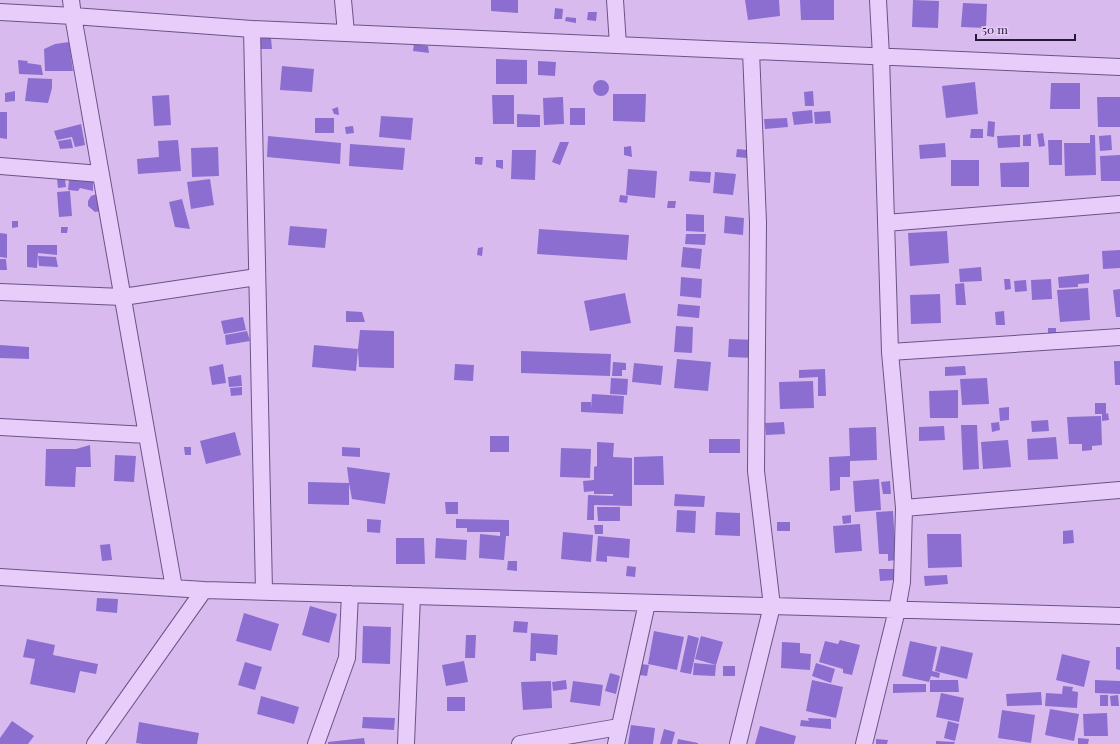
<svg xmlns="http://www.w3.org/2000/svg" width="1120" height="744" font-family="'Playfair Display',serif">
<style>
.building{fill:#8b6ed0}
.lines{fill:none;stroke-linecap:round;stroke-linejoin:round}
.minor-casing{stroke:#695487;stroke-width:18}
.minor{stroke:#e8cdfa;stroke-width:16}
</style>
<rect width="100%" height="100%" fill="#d9baef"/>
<path class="building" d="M491 0H518V13L491 11Z
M745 0H779L780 16 748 20Z
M800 0H834V20H801Z
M913 0 939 1 938 28 912 27Z
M963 3 987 4 986 28 961 27Z
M555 8 563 9 562 19H554Z
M588 12H597L596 21 587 20Z
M566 17 576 18V23L565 21Z
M258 37 271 38 272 49H259Z
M69 42 73 71H45L44 49 55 44Z
M414 44 428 46 429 53 413 51Z
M496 59 527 60V84H496Z
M18 60 28 61 27 63 41 65 43 75 19 74Z
M538 61 556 62 555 76 538 75Z
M282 66 314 69 312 92 280 90Z
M28 78 52 79V88L48 103 25 101Z
M593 88a8 8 0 1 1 16 0a8 8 0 1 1-16 0Z
M975 82 978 114 946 118 942 86Z
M1051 83H1080V109H1050Z
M15 91V101L5 102V93Z
M813 91 814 106H805L804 92Z
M613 94H646L645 122 613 121Z
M169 95 171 125 154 126 152 96Z
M492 95H514V124H493Z
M563 97 564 124 544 125 543 98Z
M1097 97H1120V127H1098Z
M338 107 339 115 334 114 332 109Z
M570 108H585V125H570Z
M812 110 813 123 794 125 792 112Z
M830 111 831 123 815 124 814 112Z
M0 112H7V139L0 138Z
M517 114 540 115V127H517Z
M381 116 413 118 411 140 379 137Z
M315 118H334V133H315Z
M787 118 788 127 765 129 764 119Z
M988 121 995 122 994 137 987 136Z
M81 124 85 145 75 147 72 137 57 140 54 131Z
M353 126 354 133 346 134 345 127Z
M971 129H983V138H970Z
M1043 133 1045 146 1039 147 1037 134Z
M1031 134V146H1023V135Z
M1020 135V147L998 148 997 136Z
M1090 135H1095L1096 175 1065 176 1064 143H1090Z
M1111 135 1112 150 1100 151 1099 136Z
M268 136 341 143 340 164 267 157Z
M71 139 73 148 60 149 58 141Z
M178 140 181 171 138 174 137 159 159 157 158 141Z
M1048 140H1062V165H1049Z
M560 142H569L560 165 552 162Z
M945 143 946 157 920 159 919 145Z
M350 144 405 148 403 170 349 166Z
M631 146 632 157 624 155V147Z
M218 147 219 176 192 177 191 148Z
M737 149 748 150 747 158 736 157Z
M512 150H536L535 180 511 179Z
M1120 155V181H1101L1100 156Z
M475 157H483L482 165 475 164Z
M496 160H503V169L496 167Z
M951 160H979V186H951Z
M1029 162V187H1001L1000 163Z
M628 169 657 171 655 198 626 195Z
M690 171 711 172 710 183 689 181Z
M715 172 736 174 733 195 713 193Z
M57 179H65L66 187 58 188Z
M210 179 214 205 191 209 187 182Z
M69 180 93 181V191L80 188 78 191 68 190Z
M70 191 72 216 59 217 57 192Z
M97 194 100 211 95 212 88 206V201L91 196Z
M620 195 628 196 627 203 619 202Z
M182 199 190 229 175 227 169 202Z
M668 201H676L675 208H667Z
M686 214 704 215V232L686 231Z
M725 216 744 218 743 235 724 233Z
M12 221H18V227L12 228Z
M290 226 327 229 325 248 288 245Z
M61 227H68L67 233H61Z
M539 229 629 235 627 260 537 254Z
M947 231 949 263 910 266 908 233Z
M0 233 7 234V258L0 257Z
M686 234H706L705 245 685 244Z
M27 245H57V255L38 253 37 268 27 267Z
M483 247 482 256 477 255 478 248Z
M683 247 702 249 700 269 681 267Z
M1120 250V268L1103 269 1102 251Z
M38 256 56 257 58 267 39 266Z
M0 259H6L7 270H0Z
M981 267 982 281 960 282 959 269Z
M1089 274V283L1078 284V287L1059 288 1058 277Z
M681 277 702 279 701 298 680 296Z
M1004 279H1010L1011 289 1005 290Z
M1051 279 1052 299 1032 300 1031 280Z
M1026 280 1027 291 1015 292 1014 281Z
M964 283 966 305H956L955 284Z
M1088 288 1090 320 1060 322 1057 290Z
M1120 289V317H1116L1113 290Z
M625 293 631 323 590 331 584 301Z
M940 294 941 323 911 324 910 295Z
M678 304 700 306 699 318 677 316Z
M346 311 362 312 365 322H346Z
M1004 311 1005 325H996L995 312Z
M243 317 246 330 224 334 221 321Z
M676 326 693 327 692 353 674 352Z
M1048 328H1056V336H1048Z
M360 330 394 331V368L359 367 358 349Z
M247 331 250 341 226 345 225 335Z
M729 339 756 340 755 358 728 357Z
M0 345 29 347V359L0 358Z
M314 345 358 349 356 371 312 367Z
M521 351 611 354 610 376 521 373Z
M677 359 711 362 708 391 674 388Z
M1114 361H1120V385H1115Z
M613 362 626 363V370H622V376H612Z
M634 363 663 366 661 385 632 382Z
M223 364 226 383 212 385 209 367Z
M455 364 474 365 473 381 454 380Z
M965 366 966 375 945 376V367Z
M825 369 826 396H818V377L799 378V370Z
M241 375 242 386 229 387 228 377Z
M611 378 628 379 627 395 610 394Z
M987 378 989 404 962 405 960 379Z
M813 381 814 408 780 409 779 382Z
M242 387V395L231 396 230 388Z
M958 390V418H930L929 391Z
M592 394 624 396 623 414 581 412V402H591V409Z
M1095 403H1106V414L1108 413 1109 420 1102 421V414H1095Z
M1009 407V420L1000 421 999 408Z
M1101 416 1102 445 1092 446V450L1082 451V444H1069L1067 417Z
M1048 420 1049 431 1032 432 1031 421Z
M784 422 785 434 766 435 765 423Z
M999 422 1000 430 992 432 991 423Z
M961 425H977L979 469 963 470Z
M944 426 945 440 919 441V427Z
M876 427 877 460 850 461V477H840V490L830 491 829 457 850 456 849 428Z
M235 432 241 455 206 464 200 441Z
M490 436H509V452H490Z
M1056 437 1058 459 1028 460 1027 439Z
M709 439H740V453H709Z
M1008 440 1011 467 983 469 981 442Z
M597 442 614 443 613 457 632 458V506L594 505V520H587L588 495 613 496V494H594V491L584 492 583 481 594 480V467L597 466Z
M90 445 91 467H76L75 487 45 486 46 449H76Z
M184 447H191V455H185Z
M342 447 360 448V457L342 456Z
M561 448 591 449 590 478 560 477Z
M115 455 136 456 134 482 114 481Z
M663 456 664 485H634V457Z
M347 467 390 473 385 504 352 499 349 483V505L308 504V482L349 483Z
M879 479 881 510 855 512 853 481Z
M890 481 891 494H883L881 482Z
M675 494 705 496 704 507 674 506Z
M445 502H458V514H446Z
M597 507H620V521H598Z
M677 510 696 511 695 533 676 532Z
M893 511 896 560 888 561V554H879L876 512Z
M716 512 740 513V536L715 535Z
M851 515V523L843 524 842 516Z
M367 519 381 520 380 533 367 532Z
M456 519 509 520V536H506L504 560 479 558 480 534 500 536V532H467V528H456Z
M777 522H790V531H777Z
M860 524 862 551 835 553 833 526Z
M594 525H603V534H595Z
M1073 530 1074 543 1063 544V531Z
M563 532 593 535 591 562 561 559Z
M927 534H961L962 567 928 568Z
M598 536 630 539 629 558 607 556V562L596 561Z
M396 538H424L425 564H396Z
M436 538 467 540 466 560 435 558Z
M110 544 112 560 102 561 100 545Z
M508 561H517V571L507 570Z
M627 566 636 567 635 577 626 576Z
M879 569H895L896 580 880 581Z
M947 575 948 584 925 586 924 576Z
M97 598 118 599 117 613 96 611Z
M310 606 337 614 329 643 302 635Z
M244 613 279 624 271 651 236 641Z
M514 621 528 622 527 633 513 632Z
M363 626 391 627 390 664 362 663Z
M654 631 684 637 677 670 648 664Z
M531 633 558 635 557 655 536 653V661H530Z
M466 635H476L475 658H465Z
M688 635 699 638 691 674 680 672Z
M701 636 723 642 716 665 715 676 693 675 694 663 716 665 695 659Z
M27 639 55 645 53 655 98 664 96 674 80 671 75 693 30 684 35 659 23 657Z
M840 640 860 645 852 675 843 673V669L819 662 825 641 838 644Z
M910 641 937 647 932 671 940 673 939 678 931 676 929 682 902 676Z
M782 642 800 643V653L811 654 810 670 781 668Z
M941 646 973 653 967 679 935 671Z
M1116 647H1120V670L1116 669Z
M1062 654 1090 661 1084 687 1056 680Z
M464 661 468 682 446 686 442 665Z
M245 662 262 667 255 690 238 685Z
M816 663 835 669 831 683 812 676Z
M641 664 649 665 647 676 639 675Z
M723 666H735V676H723Z
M610 673 620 676 616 694 605 691Z
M566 680 567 689 553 691 552 682Z
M812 680 843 687 836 718 806 711Z
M930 680H958L959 692H930Z
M1095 680 1120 681V694L1095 693Z
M551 681 552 708 523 710 521 682Z
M573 681 603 685 600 706 570 702Z
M893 684H926V692L893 693Z
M1063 686 1073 687 1072 691 1078 692 1077 708 1045 706 1046 693 1062 694Z
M1041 692 1042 705 1007 706 1006 694Z
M941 693 964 698 959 722 936 717Z
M1100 695H1108V706H1100Z
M1118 695 1119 706H1111L1110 696Z
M261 696 299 707 294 724 257 714Z
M447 697H465V711H447Z
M1050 709 1079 714 1074 741 1045 735Z
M1002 710 1035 715 1031 743 998 738Z
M1107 713 1108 736H1084L1083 714Z
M363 717 395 718 394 730 362 728Z
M808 718 831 719V729L800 726 801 720 809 721Z
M12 721 34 736 28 744H0V738Z
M948 721 959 724 955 741 944 738Z
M139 722 199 733 197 744H143L136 743Z
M631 725 655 728 653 744H628Z
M760 726 796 736 794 744H755Z
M664 729 675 732 672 744H660Z
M364 738 365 744H328V742Z
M1078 738 1089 739 1088 744H1078Z
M678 739 698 743V744H677Z
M876 739 888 740 887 744H876Z
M936 741 955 742 954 744H936Z"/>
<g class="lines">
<defs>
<path id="minor" d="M71 0 73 16 174 588
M343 0 346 33
M615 0 618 45
M0 12 73 16 252 29 264 591
M252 29 1120 67
M0 166 101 174
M886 223 1120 204
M0 292 123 297 257 277
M890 352 1120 337
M0 427 147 435
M904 508 1120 490
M0 577 204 590 1120 616
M95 744 204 590
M316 744 347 658 350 594
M406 744 412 596
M520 744 619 727
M616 744 647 603
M738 744 772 606 756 471 758 222 751 51
M864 744 897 610 902 582 904 508 890 352 881 56 878 0"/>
</defs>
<use href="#minor" class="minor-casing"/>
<use href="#minor" class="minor"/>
</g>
<path d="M976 34v6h99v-6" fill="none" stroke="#241a35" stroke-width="2"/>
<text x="982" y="34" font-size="12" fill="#241a35" stroke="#e5caf7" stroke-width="3" paint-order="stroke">50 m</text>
</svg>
